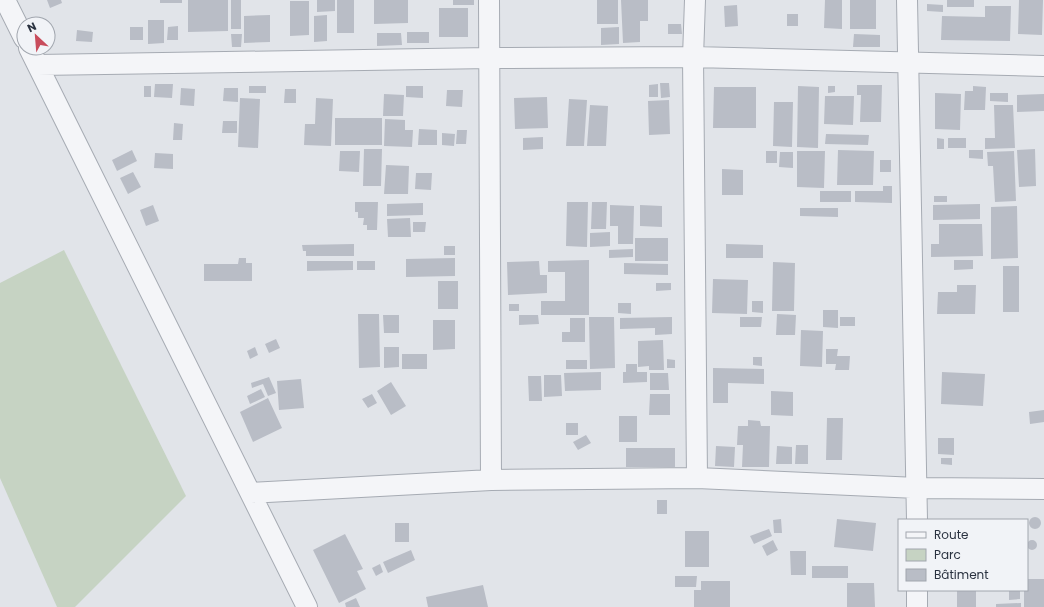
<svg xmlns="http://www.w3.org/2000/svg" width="1044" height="607" font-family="Poppins,sans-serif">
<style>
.green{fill:#c6d3c3}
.building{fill:#b9bdc6}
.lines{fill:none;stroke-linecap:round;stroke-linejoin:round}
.street-casing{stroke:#a6abb3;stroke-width:22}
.street{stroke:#f4f5f8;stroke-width:20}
</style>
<rect width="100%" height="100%" fill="#e1e4e9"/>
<path class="green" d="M64 250 186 496 75 607H57L0 478V283Z"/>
<path class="building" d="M47 0H61L62 3 50 8Z
M160 0H182V3H160Z
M188 0H228V31L188 32Z
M231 0H241V29H231Z
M317 0H335V11L317 12Z
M337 0H354V33H337Z
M374 0H408V23L374 24Z
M453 0H474V5H453Z
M597 0H618V24H597Z
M621 0H648V21H640V42L623 43Z
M825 0H842V29L824 28Z
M850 0H876V29H850Z
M947 0H974V7H947Z
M1019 0H1043L1042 35 1018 34Z
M290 1H309V35L290 36Z
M927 4 943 5V12L927 11Z
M737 5 738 26 725 27 724 6Z
M985 6H1011L1010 41 941 40 942 16 985 17Z
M439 8H468V37H439Z
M787 14H798V26H787Z
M270 15V42L244 43V16Z
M327 15V41L314 42V16Z
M148 20H164V43L148 44Z
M668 24H681L682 34H668Z
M178 26V40H167L168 27Z
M130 27H143V40H130Z
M619 27V44L601 45V28Z
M77 30 93 32 92 42 76 41Z
M407 32H429V43H407Z
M377 33H401L402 45 377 46Z
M231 34H242L241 47H232Z
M854 34 880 35V47H853Z
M660 83H669L670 97 661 98Z
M155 84H173L172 98 154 97Z
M658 84V97H649V85Z
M857 85H882L881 122H860L861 95H857Z
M144 86H151V97H144Z
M249 86H266V93H249Z
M406 86H423V98L406 97Z
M798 86 819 87 818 148 797 147Z
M828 86H835V92L828 93Z
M973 86 986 87 985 110H964L965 91H973Z
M714 87H756V128H713Z
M181 88 195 89 194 106 180 105Z
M224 88H238V102L223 101Z
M285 89H296V103H284Z
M447 90H463L462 107 446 106Z
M935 93 961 94 960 130 935 129Z
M990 93H1008V102L990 101Z
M384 94 404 95 403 116H383Z
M1044 94V111L1017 112V95Z
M825 96H854L853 125 824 124Z
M547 97 548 128 515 129 514 98Z
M240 98 260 99 258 148 238 147Z
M316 98 333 99 331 146 304 145 305 124H315Z
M569 99 587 100 584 146H566Z
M669 100 670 134 649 135 648 101Z
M774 102H793L792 147 773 146Z
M590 105 608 106 606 146H587Z
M994 105H1013L1015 148 985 149V138H995Z
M335 118H382V145H335Z
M385 119 405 120V130H413L412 147 384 146Z
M223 121H237V133H222Z
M174 123 183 124 182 140H173Z
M419 129 437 130V145H418Z
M457 130H467L466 144H456Z
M442 133 455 134 454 146 442 145Z
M826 134 869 135 868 145 825 144Z
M543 137V149L523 150V138Z
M937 138 944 139V149H937Z
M948 138H966V148H948Z
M364 149H382L381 186H363Z
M1035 149 1036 186 1019 187 1017 150Z
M132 150 137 161 117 171 112 160Z
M838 150 874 151 873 185H837Z
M969 150H983V159L969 158Z
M340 151H360L359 172 339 171Z
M766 151H777V163H766Z
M797 151H825L824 188 797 187Z
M1014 151 1016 201 995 202 993 166H988L987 152Z
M780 152H793V168L779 167Z
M155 153 173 154V169L154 168Z
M880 160H891V172H880Z
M386 165 409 166 408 194H384Z
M722 169 743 170V195H722Z
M133 172 141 187 128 194 120 178Z
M416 173H432L431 190 415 189Z
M883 186H892V203L855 202V191H883Z
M820 191H851V202H820Z
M934 196H947V202H934Z
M355 202H378L377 230H367V225H363L364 218H358V212H355Z
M567 202H588L587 247 566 246Z
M592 202H607L606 229H591Z
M423 203V215L387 216V204Z
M980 204V219L933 220V205Z
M153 205 159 221 146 226 140 210Z
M610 205 634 206 633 244H618V226H610Z
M640 205 662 206V227L640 226Z
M1017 206 1018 258 991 259V207Z
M800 208H838V217L800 216Z
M410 218 411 237H388L387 219Z
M413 222H426L425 232H413Z
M939 224H982L983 256 931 257V244H939Z
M610 232V246L590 247V233Z
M635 238H668V261H635Z
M354 244V256H306V251H303L302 245Z
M726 244 763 245V258H726Z
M444 246H455V255H444Z
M633 249V257L609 258V250Z
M239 258H246V263H252V281H204V264H238Z
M455 258V276L406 277V259Z
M589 260V315H541V301H565V272H548V261Z
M954 260H973V269L954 270Z
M307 261H353V270L307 271Z
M357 261H375V270H357Z
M539 261 540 275H547V293L508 295 507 262Z
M773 262 795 263 794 311H772Z
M624 263 668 264V275L624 274Z
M1003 266H1019V312H1003Z
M713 279 748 280 747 314 712 313Z
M438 281H458V309H438Z
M656 283H671V290L656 291Z
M957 285H976L975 314H937L938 292H957Z
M752 301H763V313L752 312Z
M618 303H631V314L618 313Z
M509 304H519V311H509Z
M823 310H838V328L823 327Z
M358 314H379L380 367 359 368Z
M777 314 796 315 795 335H776Z
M383 315H399V333H384Z
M519 315H538L539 324 519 325Z
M589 317H614L615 368 590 369Z
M672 317V334L655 335V328L620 329V318Z
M740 317H762L761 327H740Z
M840 317H855V326H840Z
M570 318H585V342H562V332H570Z
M433 320H455V349L433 350Z
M801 330 823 331 822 367 800 366Z
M276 339 280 348 269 353 265 344Z
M663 340 664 370H649V366L638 367V341Z
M255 347 258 355 250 359 247 351Z
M384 347H399V367L384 368Z
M826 349H838L837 356H850L849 370H835L836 364H826Z
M402 354H427V369H402Z
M753 357H762V366L753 365Z
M667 359 675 360V368H667Z
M566 360H587V369H566Z
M626 364H637V372H647V382L623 383V372H626Z
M713 368 764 369V384L728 383V403H713Z
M601 372V390L565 391 564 373Z
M942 372 985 374 983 406 941 404Z
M650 373H668L669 390H650Z
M544 375H561L562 396 544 397Z
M528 376H541L542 401H529Z
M269 377 276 393 268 396 263 384 252 388 251 383Z
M301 379 304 408 279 410 277 381Z
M391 382 406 406 391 415 377 391Z
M261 389 265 397 250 404 247 396Z
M771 391 793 392V416L771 415Z
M372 394 377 403 368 408 362 399Z
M650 394H670V415H649Z
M268 398 282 428 253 442 240 412Z
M1044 410V422L1030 424 1029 412Z
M619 416H637V442H619Z
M827 418H843L842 460H826Z
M748 420 760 421 761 426H770L769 467H742L743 445H737L738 426H748Z
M566 423H578V435H566Z
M586 435 591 443 578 450 573 442Z
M938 438H954V455L938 454Z
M796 445H808V464H795Z
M716 446 735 447 734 467 715 466Z
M777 446 792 447V464H776Z
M626 448H675V467H626Z
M941 458H952V465L941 464Z
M657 500H667V514H657Z
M1029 523a6 6 0 1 1 12 0a6 6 0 1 1-12 0Z
M781 519 782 533H774L773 520Z
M837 519 876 523 873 551 834 547Z
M395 523H409V542H395Z
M769 529 772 536 754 544 750 536Z
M685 531H709V567H685Z
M345 534 363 569 357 571 366 589 339 603 313 550Z
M1027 545a5 5 0 1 1 10 0a5 5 0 1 1-10 0Z
M773 540 778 550 767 556 762 546Z
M411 550 415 560 388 573 383 562Z
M790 551H806V575H791Z
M380 564 383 572 376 576 372 568Z
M812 566H848V578H812Z
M675 576H697L696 587H675Z
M1027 579H1044V607H1024V590H1027Z
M701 581H730V607H694V590H701Z
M847 583H874L875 607H847Z
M483 585 488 607H428L426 597Z
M957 590H976V607H957Z
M1009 590H1020V599L1009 600Z
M356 598 360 607H346L345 603Z
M1021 603V607H996V604Z"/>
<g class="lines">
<defs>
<path id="street" d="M5 0 24 38
M489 0 491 480
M695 0 693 57 697 478
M907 0 917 520
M29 48 307 607
M38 65 490 58 693 57 1044 66
M251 493 491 480 697 478 917 488 1044 489
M917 590V607"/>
</defs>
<use href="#street" class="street-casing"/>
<use href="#street" class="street"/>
</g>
<rect x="898" y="519" width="130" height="72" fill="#f1f3f7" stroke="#a1a6ae"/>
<rect x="906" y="532" width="20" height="6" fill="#f4f5f8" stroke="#a1a6ae"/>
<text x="934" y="539" font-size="12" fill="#2a3240">Route</text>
<rect x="906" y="549" width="20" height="12" fill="#c6d3c3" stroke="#a1a6ae"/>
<text x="934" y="559" font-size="12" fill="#2a3240">Parc</text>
<rect x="906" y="569" width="20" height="12" fill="#b9bdc6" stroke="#a1a6ae"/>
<text x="934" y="579" font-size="12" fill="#2a3240">Bâtiment</text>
<g transform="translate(36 36) rotate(334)"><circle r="19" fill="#f1f3f7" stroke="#a1a6ae"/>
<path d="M0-3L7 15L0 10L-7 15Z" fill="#c84c5c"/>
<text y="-6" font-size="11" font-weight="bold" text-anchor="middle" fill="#2a3240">N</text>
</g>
</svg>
